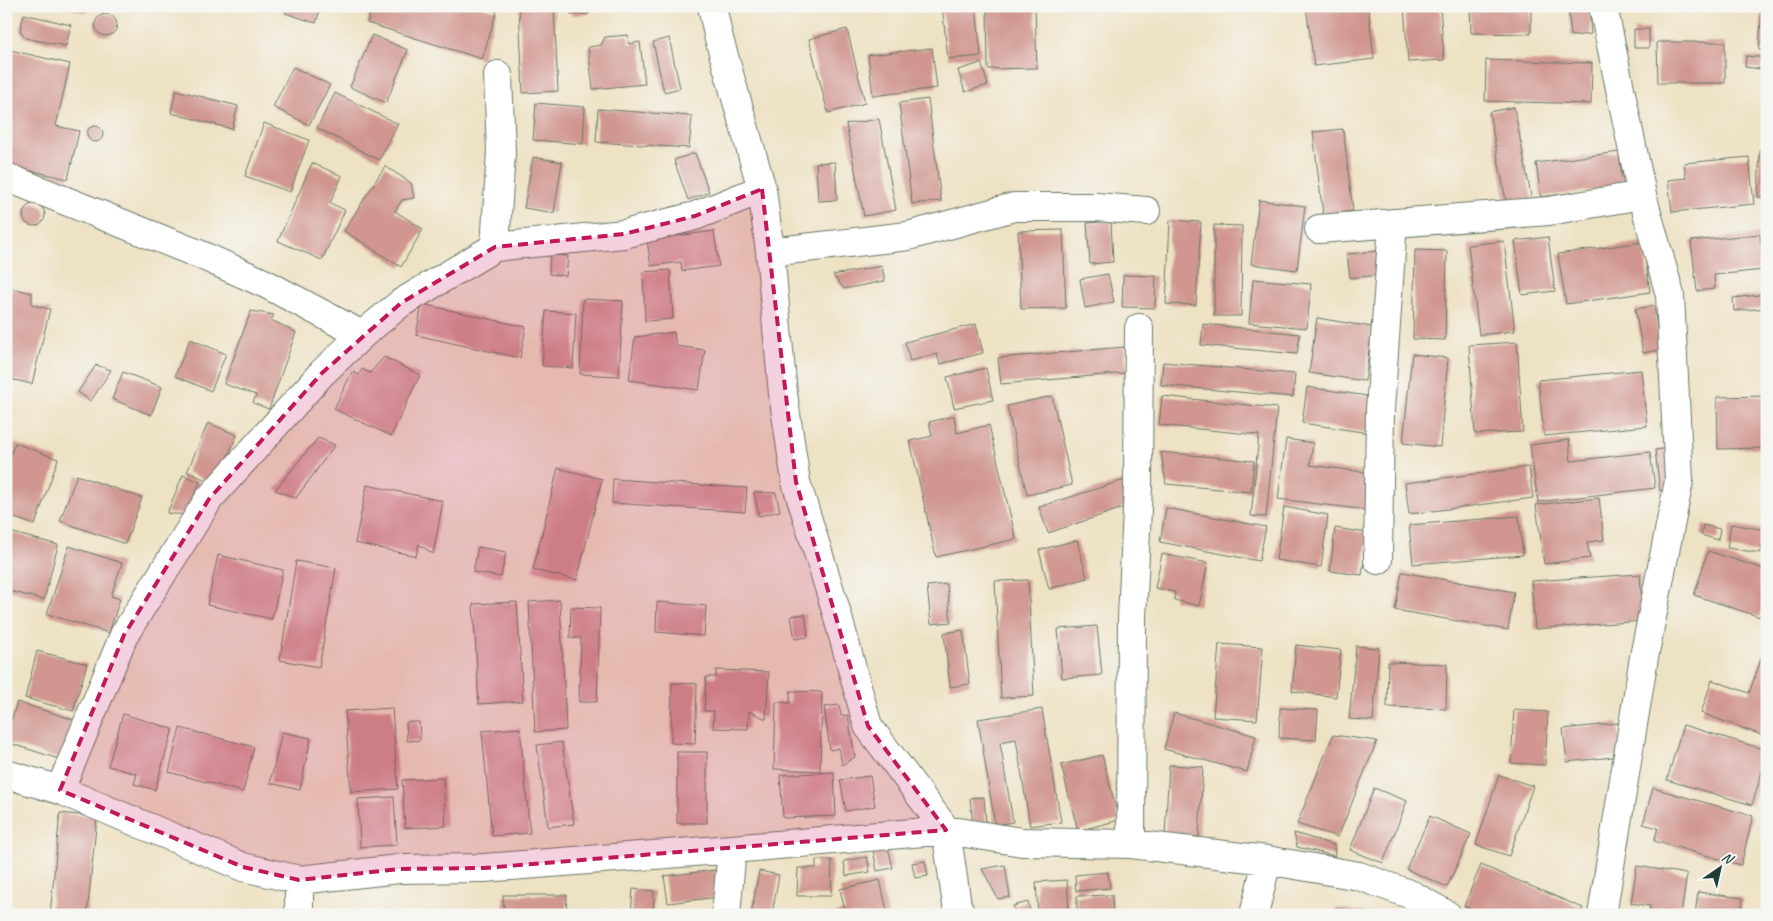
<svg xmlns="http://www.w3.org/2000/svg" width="1773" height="921" font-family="Caveat,sans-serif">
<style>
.building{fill:#d0968f}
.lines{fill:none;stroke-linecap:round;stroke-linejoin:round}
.minor-casing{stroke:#677766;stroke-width:30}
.minor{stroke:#fff;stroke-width:28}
.marked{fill:#c2185b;fill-opacity:0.2;stroke:#c2185b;stroke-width:4;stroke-dasharray:10 6;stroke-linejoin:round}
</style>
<rect width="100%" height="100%" fill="#f6f6f2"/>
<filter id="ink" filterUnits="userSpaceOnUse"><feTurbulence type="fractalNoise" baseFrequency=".02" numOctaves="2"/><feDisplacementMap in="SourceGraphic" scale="10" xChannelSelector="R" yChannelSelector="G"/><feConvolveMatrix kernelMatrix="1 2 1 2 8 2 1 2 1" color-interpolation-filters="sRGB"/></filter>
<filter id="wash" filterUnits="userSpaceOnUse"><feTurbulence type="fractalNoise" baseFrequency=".0096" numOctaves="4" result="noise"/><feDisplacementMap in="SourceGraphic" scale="20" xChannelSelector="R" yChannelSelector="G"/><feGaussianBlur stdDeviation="1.12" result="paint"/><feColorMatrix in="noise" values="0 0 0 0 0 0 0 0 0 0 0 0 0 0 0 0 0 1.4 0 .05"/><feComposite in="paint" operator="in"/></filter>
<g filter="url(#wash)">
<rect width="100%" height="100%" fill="#eee2c4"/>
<g id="blocks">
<path class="building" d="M62 6H88L86 13Z
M287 6H321L316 23 285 13Z
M372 6H480L497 11 482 59 367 23Z
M519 6H554L558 91 523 93Z
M571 6H588L589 14 571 15Z
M942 6H976L981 56 948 59Z
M987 6H1035L1037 68 988 69Z
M1306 6H1368L1374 59 1314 66Z
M1404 6H1440L1444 60 1408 62Z
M1470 6H1531V34L1471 33Z
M1568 6H1589L1591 34 1571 36Z
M1762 6H1767V51L1759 50Z
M95 25a11 11 0 1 1 22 0a11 11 0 1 1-22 0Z
M24 14 71 25 66 46 25 38 20 31Z
M847 29 865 103 828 113 809 39Z
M1634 29H1649V48H1634Z
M372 35 408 50 386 103 350 87Z
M628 35 629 44 640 42 645 84 593 89 588 47 601 45 605 37Z
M669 38 680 88 664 92 653 42Z
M1657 42H1725V83H1658Z
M932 48 937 88 873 96 868 55Z
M6 49 70 64 56 126 79 131 68 179 6 165Z
M1746 56 1767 58V70L1745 67Z
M1486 60 1592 63 1591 104 1485 101Z
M981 63 988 85 965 92 958 70Z
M293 67 330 85 309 125 273 107Z
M176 90 238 106 232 129 171 113Z
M335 93 398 124 379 160 317 128Z
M928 99 941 201 912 204 899 103Z
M536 103 585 107 583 144 533 140Z
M1514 107 1532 201 1507 206 1489 112Z
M598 109 692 116 689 148 596 142Z
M879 119 896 210 864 216 846 124Z
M264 123 309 140 290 192 245 176Z
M87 134a8 8 0 1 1 16 0a8 8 0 1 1-16 0Z
M1343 129 1353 211 1323 215 1313 132Z
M1760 150H1767V197H1758Z
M1619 152 1623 186 1541 197 1536 163Z
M695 153 709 192 688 200 674 160Z
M533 157 562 162 554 213 524 208Z
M1749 157 1754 204 1672 212 1668 180 1686 178 1684 163Z
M835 162 837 200 818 201 816 163Z
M312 163 342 176 330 203 345 210 322 260 278 241Z
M385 166 411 183 414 198 402 200 395 211 423 229 401 267 344 231Z
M1259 200 1305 206 1297 270 1251 264Z
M23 215a11 11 0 1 1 22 0a11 11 0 1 1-22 0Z
M1170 220 1201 222 1196 305 1166 304Z
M1111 221 1113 262 1090 264 1087 223Z
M1214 225 1242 226 1241 316H1214Z
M1063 230 1066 308 1021 309 1018 231Z
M714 231 719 266 682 271 681 262 651 266 647 240Z
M1760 234 1764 270 1714 275 1715 289 1697 291 1691 241Z
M1548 237 1555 291 1522 295 1515 241Z
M1504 241 1515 331 1479 335 1468 245Z
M1643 242 1650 292 1566 304 1558 254Z
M1415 250 1447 251 1445 340 1413 339Z
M1378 251 1380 275 1350 278 1347 254Z
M550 255 568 256 566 276 549 274Z
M882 266 885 281 844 289 833 275Z
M670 270 673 319 645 321 643 272Z
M1108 274 1114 302 1085 308 1080 279Z
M1123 275 1156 276 1155 308 1122 307Z
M1253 279 1311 284 1307 328 1249 323Z
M8 287 32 293V305L50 309 32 384 6 378V295Z
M1767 294V308L1734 311 1733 298Z
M583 299 623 301 619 376 580 374Z
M422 304 526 327 520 358 416 335Z
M1654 306 1660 350 1643 353 1635 309Z
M251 311 274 315 271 320 296 332 269 409 253 403 256 395 224 384Z
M546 311 576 313 573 368 542 366Z
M1317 318 1372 327 1365 381 1309 373Z
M976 324 983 353 940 364 937 354 910 361 905 342Z
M1203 324 1300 334 1297 354 1201 345Z
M674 332 676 346 705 350 699 390 629 380 635 337Z
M190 339 226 354 211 391 175 376Z
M1517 342 1523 432 1475 434 1469 345Z
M1124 347 1127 373 1001 384 998 358Z
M1412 354 1448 358 1440 447 1403 443Z
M384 357 420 375 391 436 334 409 352 372 359 375 362 369 370 373Z
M1163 362 1295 374 1293 397 1161 385Z
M96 365 111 370 91 401 78 392Z
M986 368 993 400 954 408 947 377Z
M1641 370 1647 426 1544 436 1538 380Z
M123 372 162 387 151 415 112 399Z
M1307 387 1374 397 1369 433 1302 423Z
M1052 396 1072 485 1027 495 1007 406Z
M1162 396 1277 408 1266 517 1251 516 1259 435 1159 425Z
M1767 396V448L1718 449 1717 397Z
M954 416 957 433 989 425 1016 539 936 557 910 441 932 436 929 422Z
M208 423 237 435 216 484 187 472Z
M318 438 335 445 296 498 275 490Z
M1286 439 1313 443 1310 465 1372 473 1367 510 1278 499Z
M1569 440 1571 461 1650 452 1655 488 1538 502 1530 445Z
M15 443 58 459 35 525 6 515V467Z
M1669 448 1674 489 1660 491 1655 450Z
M1161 452 1254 461 1251 492 1166 484Z
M1529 467 1533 498 1409 514 1405 483Z
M558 468 602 479 577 580 533 570Z
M77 475 142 498 125 544 60 521Z
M183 475 200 482 186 515 167 513Z
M613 479 747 488 745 512 612 503Z
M1124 480 1132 505 1048 533 1039 507Z
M367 485 443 501 433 554 419 544 416 556 355 543Z
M754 492 776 493 780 511 759 516Z
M1599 498 1604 540 1587 542 1590 558 1544 564 1536 505Z
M1284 507 1328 515 1321 567 1276 560Z
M1166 508 1266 527 1259 561 1160 542Z
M1519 516 1523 555 1413 564 1409 525Z
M1731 524 1765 530 1761 553 1727 548Z
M1703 525 1720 529 1718 540 1701 535Z
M1335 528 1368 533 1362 575 1330 571Z
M6 531 58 545 44 600 6 590Z
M1077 540 1087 578 1049 589 1039 550Z
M69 546 122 563 111 596 120 599 109 633 47 614Z
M478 547 506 552 501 577 473 572Z
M1708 551 1767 570V596L1760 617 1694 595Z
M1162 554 1208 563 1199 606 1174 600 1175 592 1155 588Z
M218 555 283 570 272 619 207 605Z
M296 561 336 568 319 667 280 660Z
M1402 572 1514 592 1508 630 1395 610Z
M1640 574 1643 621 1535 629 1531 581Z
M1028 580 1034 696 1001 698 995 581Z
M947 584 951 622 931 624 927 586Z
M560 600 566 730 535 732 529 602Z
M517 602 523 701 479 704 473 604Z
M657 602 706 606 704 636 656 632Z
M571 607 600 608 597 702H579L581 638H570Z
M805 614 808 637 795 639 791 616Z
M1097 626 1102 675 1062 678 1058 629Z
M963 630 970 684 950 687 944 633Z
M1219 644 1263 647 1257 720 1213 717Z
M1296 645 1341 650 1336 697 1292 691Z
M1356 646 1379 648 1373 721 1349 719Z
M37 651 87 664 73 711 25 698Z
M1763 654 1767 655V737L1701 713 1712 680 1749 693Z
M1388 662 1447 664 1446 709 1387 707Z
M716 670 769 672 766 719 749 711 748 729 713 728 714 711H704L706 677H716Z
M672 683 697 684 695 744 671 743Z
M790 691 822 692 820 771 774 769 776 702 790 703Z
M17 702 78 721 65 761 6 742V737Z
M839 705 841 716 848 715 855 757 842 765 839 748 830 750 824 707Z
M392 708 398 789 351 792 345 711Z
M1280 708 1318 710 1316 740 1279 738Z
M1042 709 1061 822 1030 826 1016 739 1000 742 1013 822 995 825 978 719Z
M1514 710 1548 712 1545 765 1511 763Z
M1174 713 1256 736 1247 772 1164 749Z
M123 714 173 729 155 790 134 784 137 774 108 766Z
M406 722H419L420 740 407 741Z
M1618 723 1622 756 1567 762 1563 729Z
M1683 725 1767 750V755L1752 805 1667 780Z
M180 728 254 747 243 792 169 772Z
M520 728 530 833 492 836 482 731Z
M282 732 311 738 300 790 270 783Z
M1333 735 1377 741 1338 837 1297 824Z
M562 742 574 824 548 827 537 745Z
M677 752H707V823H677Z
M1102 755 1119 820 1078 831 1061 765Z
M1169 765 1203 767 1199 837 1165 835Z
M834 772 836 816 783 818 780 775Z
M1499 775 1533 786 1509 856 1476 845Z
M870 776 875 806 846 811 840 780Z
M443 778 446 826 405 828 402 780Z
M1374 788 1407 801 1383 863 1350 850Z
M1653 788 1753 816 1741 865 1654 841 1658 828 1643 824Z
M394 797 397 845 360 847 358 799Z
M984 797 986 823 973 825 970 798Z
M60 813 97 817 87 915H50Z
M1430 816 1471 834 1447 887 1406 869Z
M1294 833 1334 845 1335 856 1297 847Z
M888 847 893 868 877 871 873 850Z
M867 857 870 872 846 876 844 861Z
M816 860H832L831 896H797L798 868H816Z
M925 861 928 876 915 878 912 863Z
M1005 865 1010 897 998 899 982 869Z
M1481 865 1583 908 1580 915H1484L1464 906Z
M1637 866 1687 874 1681 915H1649L1650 906 1631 903Z
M715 870 719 897 668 903 664 876Z
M759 871 779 875 772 915H751Z
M1108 872 1110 888 1076 891 1075 875Z
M880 880 888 915H835V913L845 911 840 889Z
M1067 880 1069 912 1038 914 1036 882Z
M633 889 654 891 653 915H631Z
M1698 892 1743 898 1741 915H1695Z
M503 895H567L566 914 504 913Z
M1112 895 1113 915H1077V896Z
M1028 902 1031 915H1015L1013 906Z
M1336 908 1375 914V915H1335Z"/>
</g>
</g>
<g filter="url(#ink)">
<use href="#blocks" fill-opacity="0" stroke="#677766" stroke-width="1"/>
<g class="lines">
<defs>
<path id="minor" d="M712 6 718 35 762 189 770 252 783 394 796 482 835 607 868 726 946 830 957 905 961 915
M6 177 201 255 266 284 362 335
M1319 229 1549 211 1642 195
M495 247 501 152 498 75
M770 252 908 236 1014 207H1096L1146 211
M1378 560 1380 410 1393 223
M6 774 60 790 243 867 299 880 399 869 484 868 732 849 946 830 1022 842 1131 844 1267 860 1359 876 1412 895 1447 915
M60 790 124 635 209 499 322 373 362 335 401 303 495 247 624 234 695 216 762 189
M1131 844 1132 618 1138 487 1139 328
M299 915V880
M726 915 732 849
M1254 915 1267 860
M1602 915 1644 657 1679 481 1670 295 1642 195 1603 6"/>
</defs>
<use href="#minor" class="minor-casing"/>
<use href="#minor" class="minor"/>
</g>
</g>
<path class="marked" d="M762 189 796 482 868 726 946 830 484 868 399 869 299 880 243 867 60 790 124 635 209 499 322 373 401 303 495 247 624 234 695 216Z"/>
<rect width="1773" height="921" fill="none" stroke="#f6f6f2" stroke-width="25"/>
<g transform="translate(1720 868) rotate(34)" stroke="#f6f6f2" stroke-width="4" paint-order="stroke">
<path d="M0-4L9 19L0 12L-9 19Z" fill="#1f3d34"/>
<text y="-8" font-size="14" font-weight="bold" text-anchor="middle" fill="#1f3d34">N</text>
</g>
</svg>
